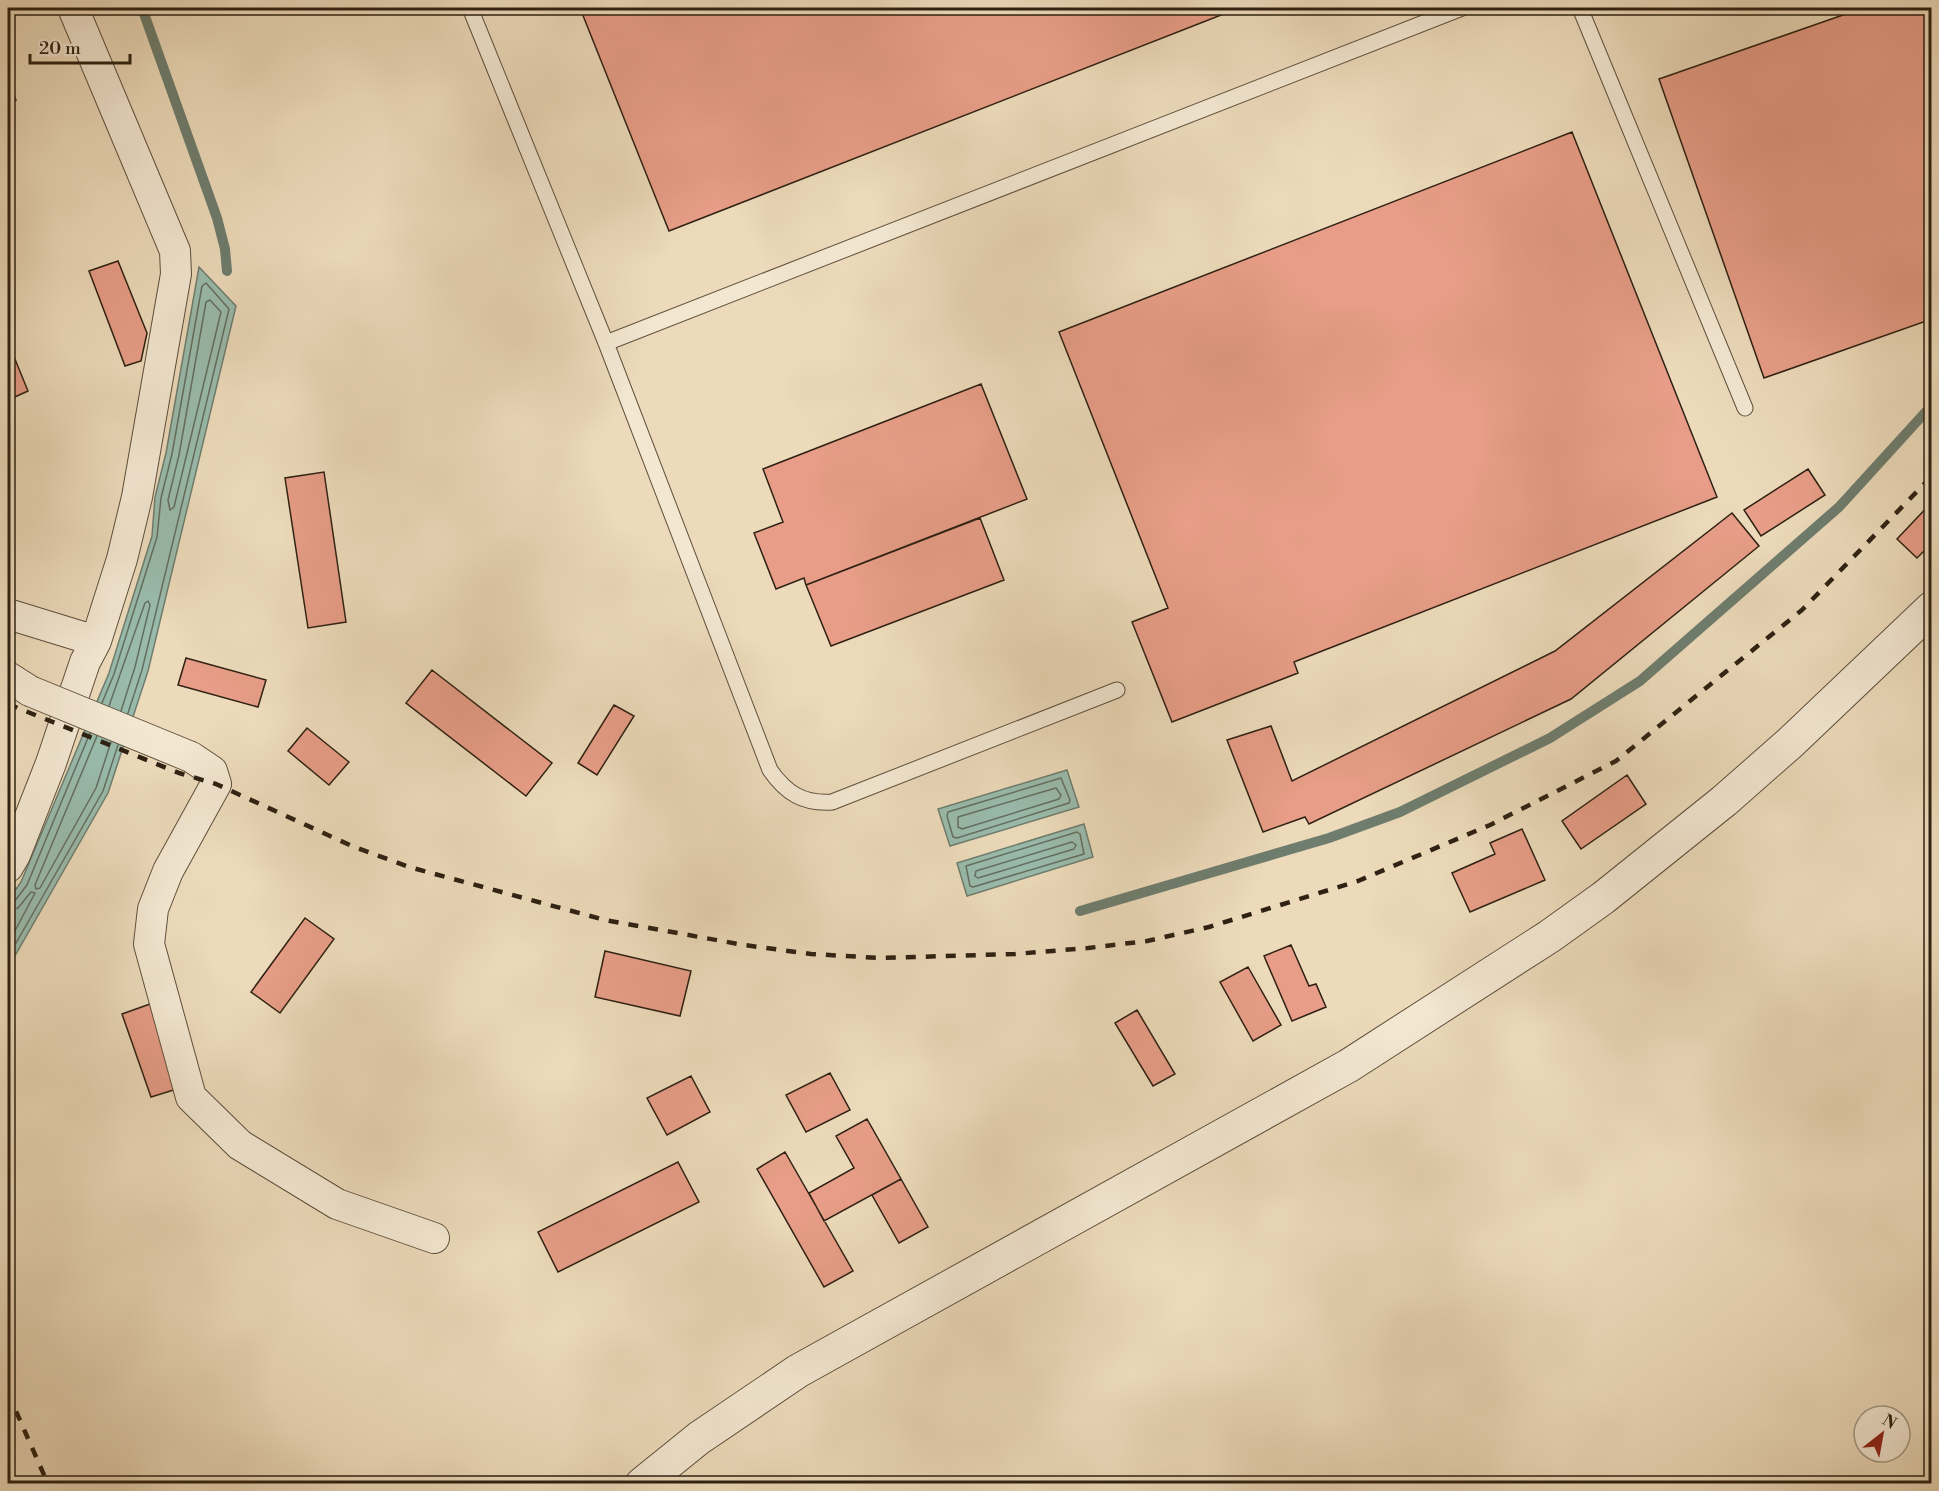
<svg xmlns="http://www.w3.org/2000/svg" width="1939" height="1491" font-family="'Libre Bodoni',serif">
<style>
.water{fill:#99bbac;stroke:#6e7d6e;stroke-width:1.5}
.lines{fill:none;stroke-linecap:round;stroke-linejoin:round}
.shore{stroke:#646e5f;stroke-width:1.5}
.stream{stroke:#6e7d6e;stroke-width:10}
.building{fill:#e79d87;stroke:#2e2112;stroke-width:1.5}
.service-casing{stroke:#5e4f3c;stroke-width:17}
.minor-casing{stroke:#5e4f3c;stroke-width:32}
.tertiary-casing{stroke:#5e4f3c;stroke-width:35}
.service{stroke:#f3e7d2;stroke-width:15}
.minor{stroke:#f3e7d2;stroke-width:30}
.tertiary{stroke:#f3e7d2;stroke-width:33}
.rail{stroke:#2e2112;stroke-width:4.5;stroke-dasharray:10 10;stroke-linecap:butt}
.minor-bridge-casing{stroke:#5e4f3c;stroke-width:32;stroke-linecap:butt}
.minor-bridge{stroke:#f3e7d2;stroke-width:30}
</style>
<rect width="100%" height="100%" fill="#ecdaba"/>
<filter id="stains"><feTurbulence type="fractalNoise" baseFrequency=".00333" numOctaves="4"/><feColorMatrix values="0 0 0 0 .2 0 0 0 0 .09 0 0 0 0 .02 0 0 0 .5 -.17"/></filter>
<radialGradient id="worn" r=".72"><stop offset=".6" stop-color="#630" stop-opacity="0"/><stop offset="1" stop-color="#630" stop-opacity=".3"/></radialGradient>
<path class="water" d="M199 267 236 306 148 671 108 793 8 968V901L21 882 109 673 152 536 155 497 166 453Z
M1067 770 1079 807 950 846 938 809Z
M1084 824 1093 857 967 896 957 863Z"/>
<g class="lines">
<path class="shore" d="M210 300 221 312 174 507 170 510 168 500 179 455 206 302Z
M102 703 114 674 157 537 161 498 172 454 202 286 206 283 229 309 142 670 128 713
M109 706 145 603 148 601 150 605 135 667 121 711
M97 736 35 885 36 889 40 888 96 788 111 742
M1061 778 1070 800 1069 803 957 838 953 837 947 816 948 812Z
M1056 788 1061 795 1059 799 962 829 958 827V817Z
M1077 832 1080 834 1084 854 973 887 970 886 966 866Z
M1072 842 1076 845 1074 849 978 878 975 876 976 871Z
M8 904 14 902 27 885 90 733
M8 911 18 908 31 892 35 893 8 944
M8 957 103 791 118 745"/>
<path class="stream" d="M142 8 217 218 225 249 227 271
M1080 911 1329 838 1400 812 1550 738 1640 681 1839 507 1932 405"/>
</g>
<path class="building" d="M580 8H1239L669 231Z
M1863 8H1924L1932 28V319L1764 378 1659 79Z
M8 79 16 100 8 103Z
M1572 132 1717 497 1294 662 1298 673 1172 722 1132 622 1168 608 1059 332Z
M118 261 147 333 141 361 125 366 89 271Z
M8 342 28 391 8 400Z
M981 384 1027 499 806 585 804 578 776 589 754 533 783 522 763 469Z
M1808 469 1825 495 1761 536 1744 510Z
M324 472 346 622 308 628 285 478Z
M1932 502V543L1917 558 1897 539Z
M1732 513 1759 546 1571 699 1309 824 1305 817 1263 832 1227 740 1271 726 1292 781 1555 651Z
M980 518 1004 580 831 646 806 585Z
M186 658 266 680 258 707 178 685Z
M432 670 552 763 526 796 406 703Z
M614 705 634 716 597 775 578 763Z
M307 728 349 762 329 785 288 751Z
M1627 775 1646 804 1581 849 1562 821Z
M1522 829 1545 880 1470 912 1452 873 1495 854 1490 843Z
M305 918 334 939 280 1013 251 992Z
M1291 945 1309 986 1316 984 1326 1007 1292 1021 1264 956Z
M605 951 691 971 680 1016 595 997Z
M1248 967 1281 1025 1253 1041 1220 982Z
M150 1004 180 1088 151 1097 122 1014Z
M1137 1010 1175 1074 1153 1086 1115 1023Z
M830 1073 850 1110 806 1132 786 1095Z
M691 1076 710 1112 667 1135 647 1098Z
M867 1119 901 1179 824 1221 809 1193 854 1168 836 1136Z
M785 1152 853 1271 824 1287 757 1169Z
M678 1162 699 1202 558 1272 538 1232Z
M901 1179 928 1227 899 1243 872 1195Z"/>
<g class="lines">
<defs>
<path id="service" d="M470 8 606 343 770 770C786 793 803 804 832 802L1117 690
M1580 8 1745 408
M606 343 1462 8"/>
<path id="minor" d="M8 614 96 641
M8 677 30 691
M191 757 212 771 216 784 168 871 153 909 149 944 191 1097 240 1145 337 1204 434 1238
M8 867 15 855 51 763 85 662 96 641 122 559 137 497 176 274 175 251 73 8"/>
<path id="tertiary" d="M642 1484 699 1438 798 1371 1348 1066 1550 936 1603 898 1724 801 1790 743 1932 608"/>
</defs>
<use href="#service" class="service-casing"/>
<use href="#minor" class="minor-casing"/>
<use href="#tertiary" class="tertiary-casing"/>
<use href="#service" class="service"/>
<use href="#minor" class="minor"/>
<use href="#tertiary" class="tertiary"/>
<path class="rail" d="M8 704 179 773 216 784 352 846 409 867 605 920 744 945 811 954 880 958 1015 954 1088 948 1147 941 1209 927 1358 881 1490 825 1616 761 1802 610 1932 476
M8 1393 48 1484"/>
<defs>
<path id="minor-bridge" d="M30 691 191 757"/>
</defs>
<use href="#minor-bridge" class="minor-bridge-casing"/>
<use href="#minor-bridge" class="minor-bridge"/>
</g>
<rect width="1939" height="1491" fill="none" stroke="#ecdaba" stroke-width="30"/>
<rect x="9" y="9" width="1921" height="1473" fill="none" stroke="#2e2112" stroke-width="3"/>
<rect x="15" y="15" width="1909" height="1461" fill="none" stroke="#2e2112" stroke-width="1.5"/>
<g transform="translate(1882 1434) rotate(31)"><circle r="28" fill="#f3e7d2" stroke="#a49885" stroke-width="1.5"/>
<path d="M0-4.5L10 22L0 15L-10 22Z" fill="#8f2418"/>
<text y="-9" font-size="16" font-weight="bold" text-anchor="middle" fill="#2e2112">N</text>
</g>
<path d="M30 54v9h100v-9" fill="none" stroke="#2e2112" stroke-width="3"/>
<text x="39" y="54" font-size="18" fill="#2e2112" stroke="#f3e7d2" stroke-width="4.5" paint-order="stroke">20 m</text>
<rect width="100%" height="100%" filter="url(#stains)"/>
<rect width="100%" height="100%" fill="url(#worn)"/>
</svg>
